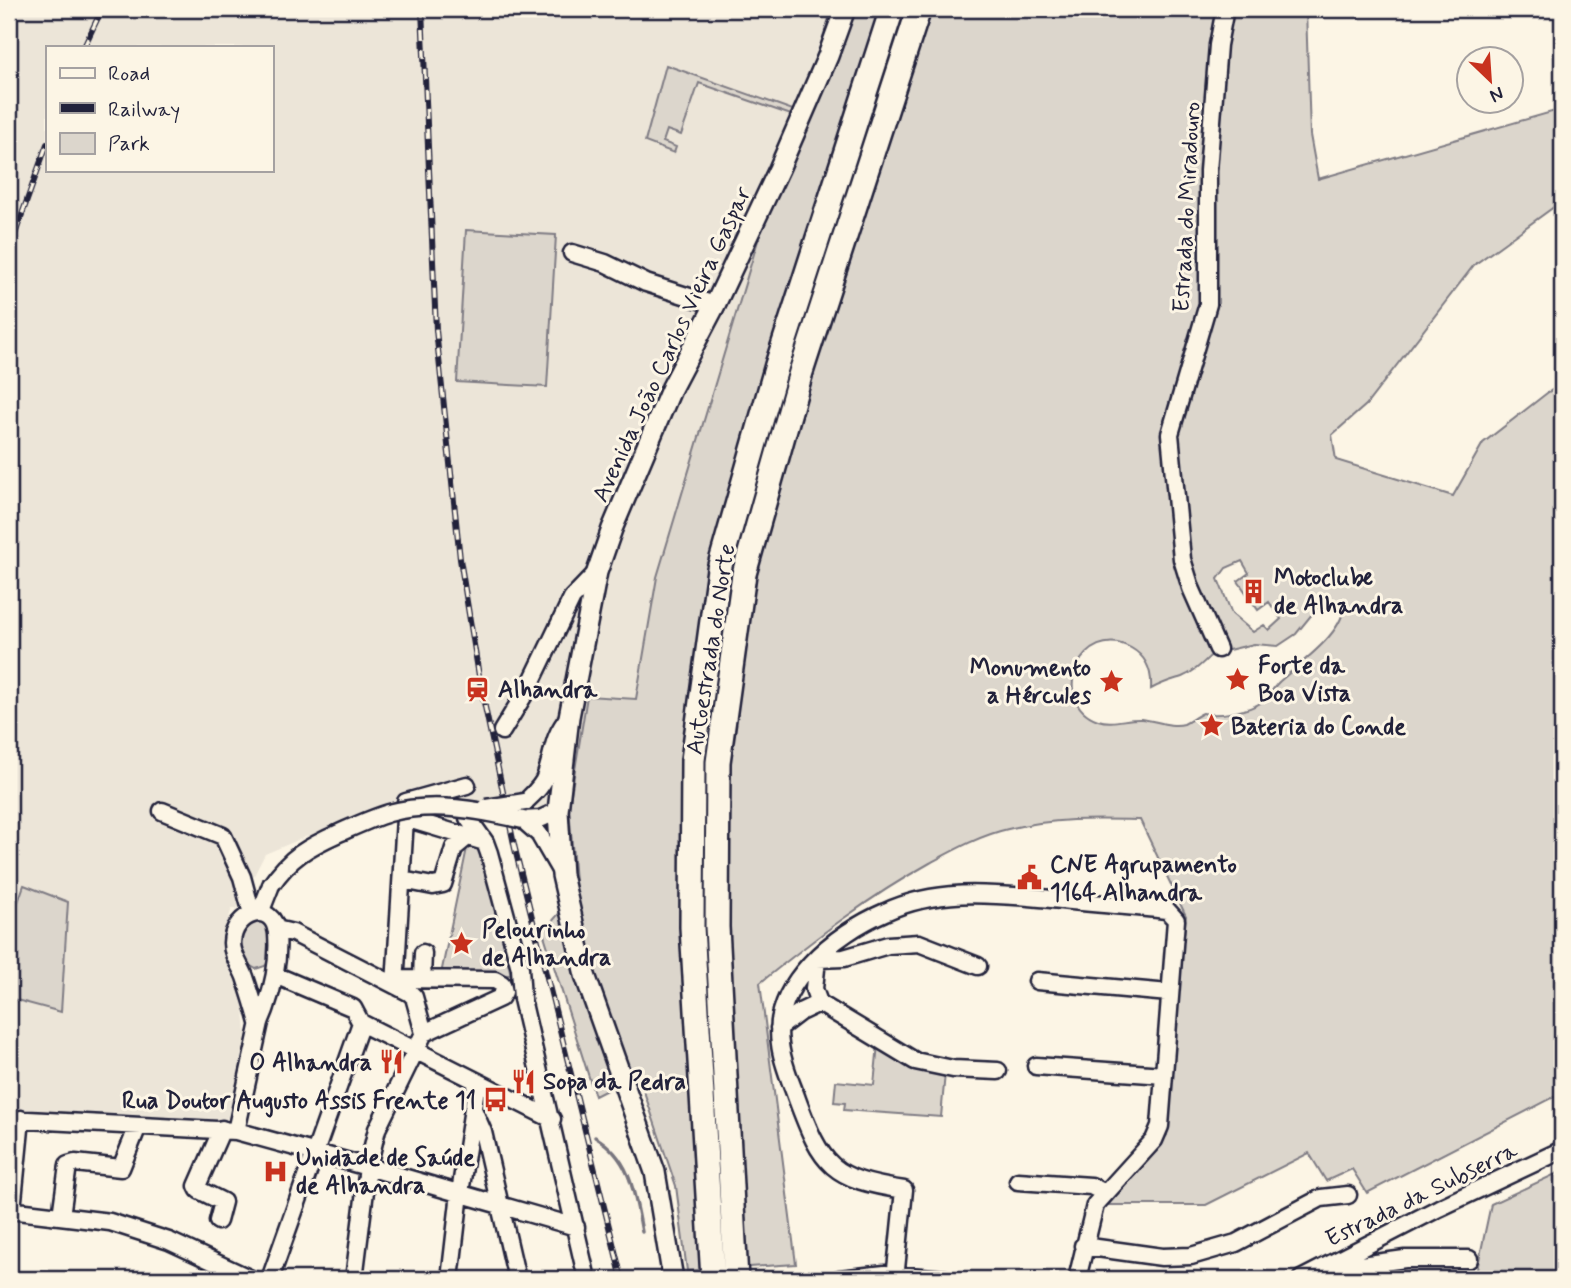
<svg xmlns="http://www.w3.org/2000/svg" width="1571" height="1288" font-family="Mynerve,sans-serif">
<style>
.built{fill:#ece5d8;fill-rule:evenodd}
.green{fill:#dcd6cc;stroke:#7f7c84;stroke-width:2;fill-rule:evenodd}
.lines{fill:none;stroke-linecap:round;stroke-linejoin:round}
.stream{stroke:#78757e;stroke-width:3.5}
.minor-casing{stroke:#22223b;stroke-width:21}
.major-casing{stroke:#22223b;stroke-width:24}
.highway-casing{stroke:#22223b;stroke-width:28}
.minor{stroke:#fcf5e5;stroke-width:16}
.major{stroke:#fcf5e5;stroke-width:19}
.highway{stroke:#fcf5e5;stroke-width:23}
.rail-casing{stroke:#22223b;stroke-width:6}
.rail{stroke:#fcf5e5;stroke-width:3.5;stroke-dasharray:10;stroke-linecap:butt}
.minor-bridge-casing{stroke:#22223b;stroke-width:21;stroke-linecap:butt}
.minor-bridge{stroke:#fcf5e5;stroke-width:16}
.labels{text-anchor:middle;stroke-width:6;stroke-linejoin:round;paint-order:stroke}
.street-label{font-size:24px;fill:#22223b;stroke:#fcf5e5}
.poi-label{font-size:24px;font-weight:bold;fill:#22223b;stroke:#fcf5e5;text-anchor:start}
</style>
<rect width="100%" height="100%" fill="#fcf5e5"/>
<filter id="ink" filterUnits="userSpaceOnUse"><feTurbulence type="fractalNoise" baseFrequency=".0143" numOctaves="2"/><feDisplacementMap in="SourceGraphic" scale="14" xChannelSelector="R" yChannelSelector="G"/><feConvolveMatrix kernelMatrix="1 2 1 2 8 2 1 2 1" color-interpolation-filters="sRGB"/></filter>
<g filter="url(#ink)">
<path class="built" d="M9 9H832L762 227 657 577 636 699 587 696 569 807H488L362 813 265 854 237 909 232 908 223 936 226 962 243 998 246 1034 235 1095 226 1123 9 1115V998L61 1012 9 988ZM47 47H271V170H47Z
M1404 1262 1471 1268 1486 1279H1372L1380 1266Z"/>
<path class="green" d="M832 9H1306L1310 135 1318 179 1562 109V201L1474 265 1366 405 1332 435 1336 460 1453 496 1483 443 1547 393 1562 384V1093L1367 1193 1352 1169 1326 1181 1309 1153 1206 1205H1108L1167 1135 1177 994 1186 916 1140 820C1093 819 1054 818 1008 829 981 835 954 850 930 863 869 897 814 939 760 983L796 1264 687 1271 676 1186 638 1074 595 1096 543 932 576 894 569 807 587 696 636 699 657 577 762 227ZM1242 561 1249 573 1238 581 1258 610 1269 602 1281 619 1269 630 1264 625 1253 632 1232 614 1218 579 1226 568ZM1317 608H1344C1340 636 1300 663 1280 681 1273 687 1269 697 1262 702 1249 711 1218 717 1203 713 1196 716 1190 721 1184 724 1171 728 1154 720 1141 719 1126 718 1113 725 1098 720 1046 701 1083 621 1131 648 1147 657 1152 673 1151 689 1164 682 1169 681 1182 677 1197 671 1206 659 1218 649L1220 652 1254 644 1278 646 1296 634Z
M666 65 793 110 791 115 699 83 681 135 667 130 663 142 676 147 674 153 645 142Z
M466 230 556 235 547 387 457 382Z
M468 843 482 851 511 975 441 974Z
M24 885 68 902 61 1012 9 998V928Z
M259 921C273 926 270 944 271 958L265 966 256 969 244 962 238 942 247 924Z
M878 1044 945 1073 941 1117 844 1110 845 1103 834 1102 836 1081 874 1085Z
M1562 1171V1279H1475L1491 1204Z"/>
<g class="lines">
<path class="stream" d="M595 1137C631 1158 635 1195 642 1232"/>
<defs>
<path id="minor" d="M572 253 605 263 646 283 715 305
M1218 649 1191 588 1182 559 1170 434 1208 304V171L1218 45 1225 9
M502 731 530 685 572 598 597 572
M467 785 406 802 405 818 485 842
M525 802C533 794 543 786 546 775 554 752 552 737 569 717
M162 811 223 836 242 877 252 914
M468 818 485 842 489 853 520 968 522 999 587 1279
M523 820 539 834 561 872
M523 820 540 819 558 811
M402 880 433 886 443 884 454 848 466 838
M260 913 271 885
M276 929 293 933 410 993 414 997 424 1033 377 1129 368 1167 354 1279
M978 966 919 943 888 945 844 958 817 959 814 989 819 1003 915 1061 953 1069 998 1071
M275 975 353 1008 361 1023 552 1119
M396 979 495 980 502 984 504 992 500 998 424 1033
M422 979 423 953
M1037 981 1169 993
M395 985 405 818
M779 1028 800 1012 819 1003
M1036 1066 1164 1075
M473 1109 483 1132 517 1279
M9 1119 236 1131 368 1167 576 1227
M236 1131C244 1096 251 1062 259 1027 260 1020 264 1014 266 1007 275 982 279 960 277 934 274 899 233 912 232 943 232 956 241 966 245 977 250 992 255 1008 259 1023
M1018 1181 1091 1186 1105 1193
M9 1210 110 1222 169 1241 251 1279
M12 1210 21 1119
M61 1216 68 1165 75 1163 121 1168 138 1126
M218 1221 223 1202 199 1190 197 1186 222 1129
M1083 1246 1162 1257 1191 1256 1236 1243 1321 1198 1348 1195
M1328 1267 1339 1268 1405 1259H1469
M270 1279 361 1023
M450 1279 460 1193 477 1082
M839 1279 885 1274 946 1279
M895 1279 904 1190C832 1179 822 1167 797 1099 791 1082 782 1063 780 1044 771 984 836 933 885 912 939 887 994 894 1051 899 1090 903 1129 906 1167 910L1176 920 1160 1126 1154 1140 1095 1205 1077 1279
M1301 1279 1439 1208 1562 1150"/>
<path id="major" d="M673 1279 655 1172 585 975 562 875 558 811 569 717 597 572 612 529 672 387 715 305 779 169 828 56 845 9"/>
<path id="highway" d="M713 1279 692 927 693 760 719 569 777 365 892 9
M736 1279 717 927 718 762 744 574 801 372 919 9"/>
</defs>
<use href="#minor" class="minor-casing"/>
<use href="#major" class="major-casing"/>
<use href="#highway" class="highway-casing"/>
<use href="#minor" class="minor"/>
<use href="#major" class="major"/>
<use href="#highway" class="highway"/>
<defs>
<path id="rail" d="M422 9 436 330 460 559 481 688 515 849 622 1279
M84 47 102 9
M9 251 47 144"/>
</defs>
<use href="#rail" class="rail-casing"/>
<use href="#rail" class="rail"/>
<defs>
<path id="minor-bridge" d="M486 808 525 802
M271 885C290 857 308 847 339 833 355 826 372 818 389 813 433 801 480 810 523 820"/>
</defs>
<use href="#minor-bridge" class="minor-bridge-casing"/>
<use href="#minor-bridge" class="minor-bridge"/>
</g>
</g>
<defs>
<symbol id="building-bare" viewBox="-9 -9 18 18"><path d="M-4-6H4V6H1V3H-1V6H-4ZM-2.5-4.3h1.7v1.8h-1.7ZM.8-4.3h1.7v1.8H.8ZM-2.5-1h1.7V.8h-1.7ZM.8-1h1.7V.8H.8Z" fill="#c8321e" stroke="#fcf5e5" stroke-width="2.5" paint-order="stroke"/></symbol>
<symbol id="sight-bare" viewBox="-9 -9 18 18"><path d="M0-6L1.8-2.2L6-1.7L2.9 1.2L3.7 5.4L0 3.3L-3.7 5.4L-2.9 1.2L-6-1.7L-1.8-2.2Z" fill="#c8321e" stroke="#fcf5e5" stroke-width="2.5" paint-order="stroke"/></symbol>
<symbol id="station-bare" viewBox="-9 -9 18 18"><path d="M-3-6H3Q5-6 5-4V2Q5 4 3 4L4.5 6H3L1.5 4h-3L-3 6H-4.5L-3 4Q-5 4-5 2V-4Q-5-6-3-6ZM-3.5-4v3h7v-3ZM-3.5 1v1.5H-2V1ZM2 1v1.5H3.5V1Z" fill="#c8321e" stroke="#fcf5e5" stroke-width="2.5" paint-order="stroke"/></symbol>
<symbol id="civic-bare" viewBox="-9 -9 18 18"><path d="M-.6-6.5H3V-4.5H.6V-3L4-1V1h2V6H-6V1h2V-1L-.6-3ZM-1.2 2.5V6h2.4V2.5Z" fill="#c8321e" stroke="#fcf5e5" stroke-width="2.5" paint-order="stroke"/></symbol>
<symbol id="restaurant-bare" viewBox="-9 -9 18 18"><path d="M-5-6h1v4h1v-4h1v4h1v-4h1v5L-1.5 .5V6h-2V.5L-5-1ZM5-6V6H3V1.5H1.5Q1.5-4 5-6Z" fill="#c8321e" stroke="#fcf5e5" stroke-width="2.5" paint-order="stroke"/></symbol>
<symbol id="bus-bare" viewBox="-9 -9 18 18"><path d="M-5-6H5V4H4V6H2V4H-2V6H-4V4H-5ZM-3.5-4V0h7V-4ZM-3.5 1.2v1.5H-2V1.2ZM2 1.2v1.5H3.5V1.2Z" fill="#c8321e" stroke="#fcf5e5" stroke-width="2.5" paint-order="stroke"/></symbol>
<symbol id="hospital-bare" viewBox="-9 -9 18 18"><path d="M-5-5h3v3.5h4V-5h3V5h-3V1.5h-4V5h-3Z" fill="#c8321e" stroke="#fcf5e5" stroke-width="2.5" paint-order="stroke"/></symbol>
</defs>
<g fill-rule="evenodd">
<use href="#building-bare" x="1236" y="574" width="35" height="35"/>
<use href="#sight-bare" x="1220" y="662" width="35" height="35"/>
<use href="#sight-bare" x="1094" y="664" width="35" height="35"/>
<use href="#station-bare" x="460" y="672" width="35" height="35"/>
<use href="#sight-bare" x="1194" y="708" width="35" height="35"/>
<use href="#civic-bare" x="1012" y="860" width="35" height="35"/>
<use href="#sight-bare" x="444" y="926" width="35" height="35"/>
<use href="#restaurant-bare" x="374" y="1044" width="35" height="35"/>
<use href="#restaurant-bare" x="506" y="1064" width="35" height="35"/>
<use href="#bus-bare" x="478" y="1082" width="35" height="35"/>
<use href="#hospital-bare" x="258" y="1154" width="35" height="35"/>
</g>
<g class="labels">
<g class="street-label">
<text transform="translate(1186 207) rotate(-87)" y="8">Estrada do Miradouro</text>
<text transform="translate(671 344) rotate(-65)" y="8">Avenida João Carlos Vieira Gaspar</text>
<text transform="translate(710 649) rotate(-81)" y="8">Autoestrada do Norte</text>
<text transform="translate(1421 1194) rotate(-26)" y="8">Estrada da Subserra</text>
</g>
<g class="poi-label">
<text x="1274" y="585">Motoclube<tspan x="1274" dy="28">de Alhandra</tspan></text>
<text x="1258" y="673">Forte da<tspan x="1258" dy="28">Boa Vista</tspan></text>
<text x="1091" y="675" text-anchor="end">Monumento<tspan x="1091" dy="28">a Hércules</tspan></text>
<text x="498" y="697">Alhandra</text>
<text x="1231" y="734">Bateria do Conde</text>
<text x="1050" y="872">CNE Agrupamento<tspan x="1050" dy="28">1164 Alhandra</tspan></text>
<text x="482" y="937">Pelourinho<tspan x="482" dy="28">de Alhandra</tspan></text>
<text x="372" y="1070" text-anchor="end">O Alhandra</text>
<text x="543" y="1089">Sopa da Pedra</text>
<text x="476" y="1108" text-anchor="end">Rua Doutor Augusto Assis Frente 11</text>
<text x="296" y="1165">Unidade de Saúde<tspan x="296" dy="28">de Alhandra</tspan></text>
</g>
</g>
<rect width="1571" height="1288" fill="none" stroke="#fcf5e5" stroke-width="35"/>
<rect x="18" y="18" width="1536" height="1253" fill="none" stroke="#22223b" stroke-width="2.5" filter="url(#ink)"/>
<rect x="46" y="46" width="228" height="126" fill="#fcf5e5" stroke="#a5a1a1" stroke-width="2"/>
<rect x="60" y="68" width="35" height="10" fill="#fcf5e5" stroke="#a5a1a1" stroke-width="2"/>
<text x="108" y="80" font-size="21" fill="#22223b">Road</text>
<rect x="60" y="103" width="35" height="10" fill="#22223b" stroke="#a5a1a1" stroke-width="2"/>
<text x="108" y="116" font-size="21" fill="#22223b">Railway</text>
<rect x="60" y="133" width="35" height="21" fill="#dcd6cc" stroke="#a5a1a1" stroke-width="2"/>
<text x="108" y="150" font-size="21" fill="#22223b">Park</text>
<g transform="translate(1490 80) rotate(155)"><circle r="33" fill="#fcf5e5" stroke="#a5a1a1" stroke-width="2"/>
<path d="M0-5L12 26L0 18L-12 26Z" fill="#c8321e"/>
<text y="-10" font-size="19" font-weight="bold" text-anchor="middle" fill="#22223b">N</text>
</g>
</svg>
